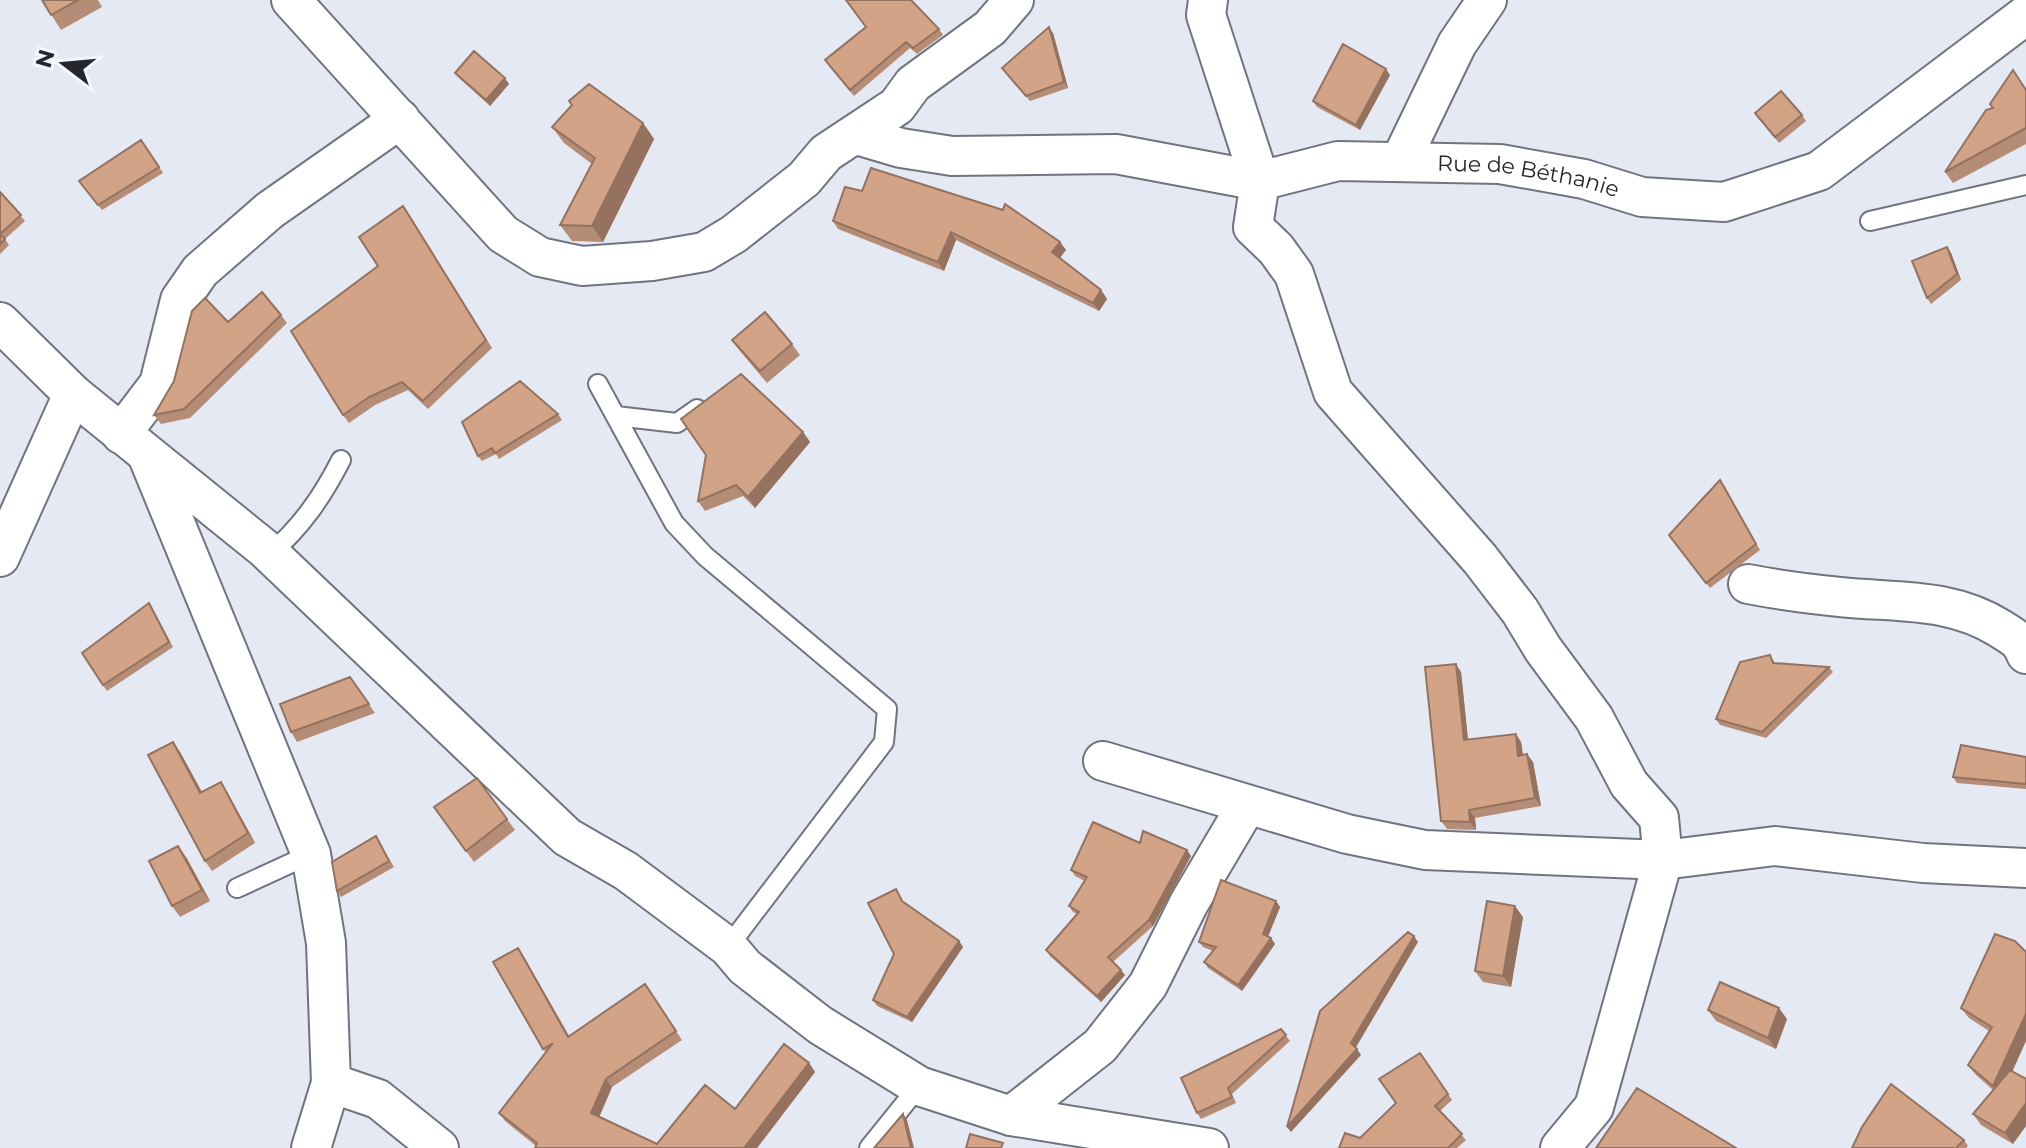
<svg xmlns="http://www.w3.org/2000/svg" width="2026" height="1148" font-family="Montserrat,sans-serif">
<style>
.lines{fill:none;stroke-linecap:round;stroke-linejoin:round}
.lane-casing{stroke:#71747e;stroke-width:22}
.street-casing{stroke:#71747e;stroke-width:42}
.lane{stroke:#fff;stroke-width:18}
.street{stroke:#fff;stroke-width:38}
.wall{fill:#b58c75}
.shaded-wall{fill:#94725f}
.building{fill:#d3a388;stroke:#94725f;stroke-width:2}
.labels{text-anchor:middle;stroke-width:8;stroke-linejoin:round;paint-order:stroke}
.street-label{font-size:22px;fill:#26272c;stroke:#f4f6fd}
</style>
<rect width="100%" height="100%" fill="#e5e9f4"/>
<g class="lines">
<defs>
<path id="lane" d="M1870 221 2026 185
M598 384 674 523 705 556 887 709 884 742 728 947
M616 416 677 423 697 409
M270 554C302 526 322 497 341 460
M237 888 311 854
M869 1148 919 1086"/>
<g id="street">
<path d="M291 0 503 234 540 257 582 266 652 261 704 252 734 234 804 179 826 153 897 106 913 84 990 28 1014 0"/>
<path d="M1208 0 1206 15 1260 181 1253 227 1276 249 1294 274 1333 392 1480 559 1520 611 1543 649 1594 718 1629 784 1659 818 1663 860 1594 1107 1560 1148"/>
<path id="s1" d="M857 135 901 148 952 156 1116 154 1260 181 1338 161 1500 164 1584 179 1642 197 1724 202 1819 171 2026 15"/>
<path d="M1400 162 1457 44 1487 0"/>
<path d="M0 322 73 394 265 549 567 837 626 871 728 947 745 967 820 1025 919 1086 1011 1116 1209 1148"/>
<path d="M121 434 159 384 180 300 200 271 270 210 400 119"/>
<path d="M148 457 311 854 326 943 331 1083 378 1099 439 1148"/>
<path d="M0 557 73 394"/>
<path d="M1748 584C1779 590 1810 594 1840 597 1897 603 1950 597 2001 629 2013 637 2021 640 2026 654"/>
<path d="M1103 761 1347 834 1425 850 1663 860 1775 846 1923 863 2026 868"/>
<path d="M1011 1116 1100 1046 1148 985 1189 903 1247 805"/>
<path d="M311 1148 331 1083"/>
</g>
</defs>
<use href="#lane" class="lane-casing"/>
<use href="#street" class="street-casing"/>
<use href="#lane" class="lane"/>
<use href="#street" class="street"/>
</g>
<path class="wall" d="M42 0H98L102 7 61 30Z
M939 29 943 35 917 54 910 48 854 96 829 66Z
M1053 33 1068 88 1030 101 1002 68Z
M455 73 509 84 490 106 459 78Z
M1390 75 1360 130 1317 107 1313 101Z
M2026 90V144L1953 183 1945 172 1993 108Z
M1755 113 1802 115 1806 121 1779 143Z
M643 123 654 139 603 242 572 241 560 225 592 164 564 143 552 127Z
M141 140 163 173 102 210 79 181Z
M0 192 25 221 5 239 9 245 0 254Z
M409 214 492 348 428 409 408 390 375 405 349 423 343 415 378 266Z
M833 221 1060 242 1066 250 1060 258 1101 290 1107 299 1099 311 956 240 944 271 838 229Z
M1947 247 1951 253 1961 280 1931 304 1927 298Z
M281 315 287 323 190 418 161 424 154 415 228 322Z
M732 340 792 344 800 355 767 383 740 351Z
M558 414 562 420 499 459 496 454 482 461 478 456Z
M803 432 810 442 755 508 743 496 705 511 698 501Z
M1724 485 1760 550 1710 588 1669 535Z
M153 609 173 647 107 691 82 653Z
M1770 655 1775 663 1829 667 1833 672 1766 738 1720 725 1716 719Z
M1461 672 1468 740 1521 742 1523 755 1533 762 1541 806 1475 818 1476 830 1447 829 1441 821Z
M350 677 375 713 297 742 291 732Z
M180 752 202 792H227L255 843 212 871 205 861Z
M2026 757V789L1957 783 1953 777Z
M477 778 515 830 474 862 434 807Z
M376 836 394 867 341 897 337 891Z
M1140 843 1191 856 1153 926 1113 962 1125 975 1101 1002 1050 956 1046 950 1077 914 1073 912 1069 906 1085 881 1075 876 1071 870Z
M186 857 210 901 180 917 172 906Z
M900 895 903 902 959 941 963 947 912 1022 877 1006 873 1000 894 954Z
M1276 901 1280 907 1268 937 1275 944 1242 991 1208 968 1204 962 1213 951 1203 947 1199 942Z
M1523 917 1511 987 1483 982 1475 971Z
M1995 934 2013 1071V1144L1981 1125 1973 1114 1993 1090 1976 1075 1968 1065 1989 1031 1969 1018 1961 1008Z
M524 957 569 1036 645 984 682 1040 612 1087 599 1117 657 1144 735 1109 809 1063 815 1072 757 1148 536 1146 505 1121 499 1113 546 1053 493 962Z
M1708 1010 1787 1019 1776 1049 1716 1021Z
M1281 1029 1290 1041 1232 1094 1236 1103 1201 1119 1197 1113Z
M1420 1053 1452 1100 1440 1111 1466 1140 1457 1148H1339L1360 1138 1396 1103Z
M1964 1140 1968 1146 1966 1148H1852Z"/>
<path class="shaded-wall" d="M1049 27 1053 33 1068 88 1064 82Z
M1386 69 1390 75 1360 130 1356 125Z
M505 78 509 84 490 106 486 100Z
M643 123 654 139 603 242 592 226Z
M951 232 956 240 944 271 938 262Z
M1060 242 1066 250 1058 260 1052 252Z
M1947 247 1951 253 1961 280 1957 274Z
M1101 290 1107 299 1099 311 1093 303Z
M803 432 810 442 755 508 748 497Z
M1456 664 1461 672 1469 749 1464 740Z
M1516 734 1521 742 1524 764 1518 756Z
M173 742 180 752 207 802 200 793Z
M1527 754 1533 762 1541 806 1535 798Z
M221 782 227 792 255 843 248 833Z
M1469 810 1475 818 1476 830 1470 822Z
M178 846 186 857 210 901 202 890Z
M1187 850 1191 856 1153 926 1149 920Z
M1276 901 1280 907 1267 939 1263 934Z
M1515 906 1523 917 1511 987 1503 976Z
M1414 936 1418 942 1355 1049 1351 1043Z
M1271 938 1275 944 1242 991 1238 985Z
M959 941 963 947 912 1022 907 1017Z
M518 948 524 957 574 1045 568 1037Z
M1121 970 1125 975 1101 1002 1097 996Z
M1779 1008 1787 1019 1776 1049 1768 1038Z
M2026 1014V1041L2001 1097 1993 1086Z
M1357 1049 1361 1055 1291 1132 1287 1127Z
M809 1063 815 1072 757 1148H744Z
M606 1079 612 1087 597 1122 591 1113Z
M2026 1103V1126L2013 1144 2005 1133Z
M903 1114 907 1120 914 1148H911Z"/>
<path class="building" d="M42 0H78L51 15Z
M846 0H911L939 29 913 48 906 42 850 90 825 60 866 27Z
M1049 27 1064 82 1026 96 1002 68Z
M1343 44 1386 69 1356 125 1313 101Z
M474 51 505 78 486 100 455 73Z
M2013 70 2026 90V128L1945 172 1986 110 1993 108 1990 104Z
M589 84 643 123 592 226 560 225 595 158 552 127 572 105 569 101Z
M1781 91 1802 115 1775 137 1755 113Z
M141 140 159 167 98 205 79 181Z
M871 168 1003 210 1005 204 1060 242 1052 252 1101 290 1093 303 951 232 938 262 833 221 845 187 862 191Z
M0 192 21 215 0 234Z
M403 206 486 340 423 401 402 382 369 397 343 415 291 331 378 266 359 237Z
M0 234 5 239 0 244Z
M1947 247 1957 274 1927 298 1912 261Z
M262 292 281 315 184 409 154 415 174 381 192 311 205 298 228 322Z
M765 312 792 344 760 371 732 340Z
M741 374 803 432 748 497 736 485 698 501 706 455 681 419Z
M520 381 558 414 495 453 492 448 478 456 462 422Z
M1720 480 1756 544 1706 583 1669 535Z
M149 603 169 642 103 685 82 653Z
M1770 655 1773 663 1829 667 1762 732 1716 719 1740 662Z
M1456 664 1464 740 1516 734 1518 756 1527 754 1535 798 1469 810 1470 822 1441 821 1425 667Z
M350 677 369 704 291 732 280 704Z
M173 742 200 793 221 782 248 833 205 861 148 755Z
M1961 745 2026 757V784L1953 777Z
M477 778 507 819 466 851 434 807Z
M1093 822 1140 843 1143 831 1187 850 1149 920 1108 957 1121 970 1097 996 1046 950 1079 912 1069 906 1087 877 1071 870Z
M376 836 389 861 337 891 332 862Z
M178 846 202 890 172 906 149 861Z
M1221 880 1276 901 1263 934 1271 938 1238 985 1204 962 1216 947 1199 942Z
M896 889 902 901 959 941 907 1017 873 1000 894 954 868 903Z
M1487 901 1515 906 1503 976 1475 971Z
M1408 932 1414 936 1351 1043 1357 1049 1287 1127 1320 1011Z
M1995 934 2015 941 2026 952V1014L1993 1086 1968 1065 1992 1027 1961 1008Z
M518 948 568 1037 645 984 676 1031 606 1079 591 1113 657 1144 705 1085 735 1109 784 1044 809 1063 744 1148H535L537 1143 499 1113 553 1043 543 1049 493 962Z
M1720 982 1779 1008 1768 1038 1708 1010Z
M1281 1029 1286 1035 1228 1088 1232 1097 1197 1113 1181 1078Z
M1420 1053 1448 1094 1435 1106 1462 1134 1448 1148H1339L1345 1133 1360 1138 1396 1103 1379 1079Z
M2010 1070 2026 1079V1103L2005 1133 1973 1114Z
M1891 1084 1964 1140 1956 1148H1852L1862 1127Z
M1637 1088 1736 1148H1596Z
M903 1114 911 1148H874Z
M970 1134 1003 1143 1001 1148H966Z"/>
<g class="labels">
<g class="street-label">
<text dy="8" stroke="none"><textPath href="#s1" startOffset="680">Rue de Béthanie</textPath></text>
</g>
</g>
<g transform="translate(64 64) rotate(286)" stroke="#f4f6fd" stroke-width="6" paint-order="stroke">
<path d="M0-6L14 30L0 20L-14 30Z" fill="#26272c"/>
<text y="-12" font-size="22" font-weight="bold" text-anchor="middle" fill="#26272c">N</text>
</g>
</svg>
